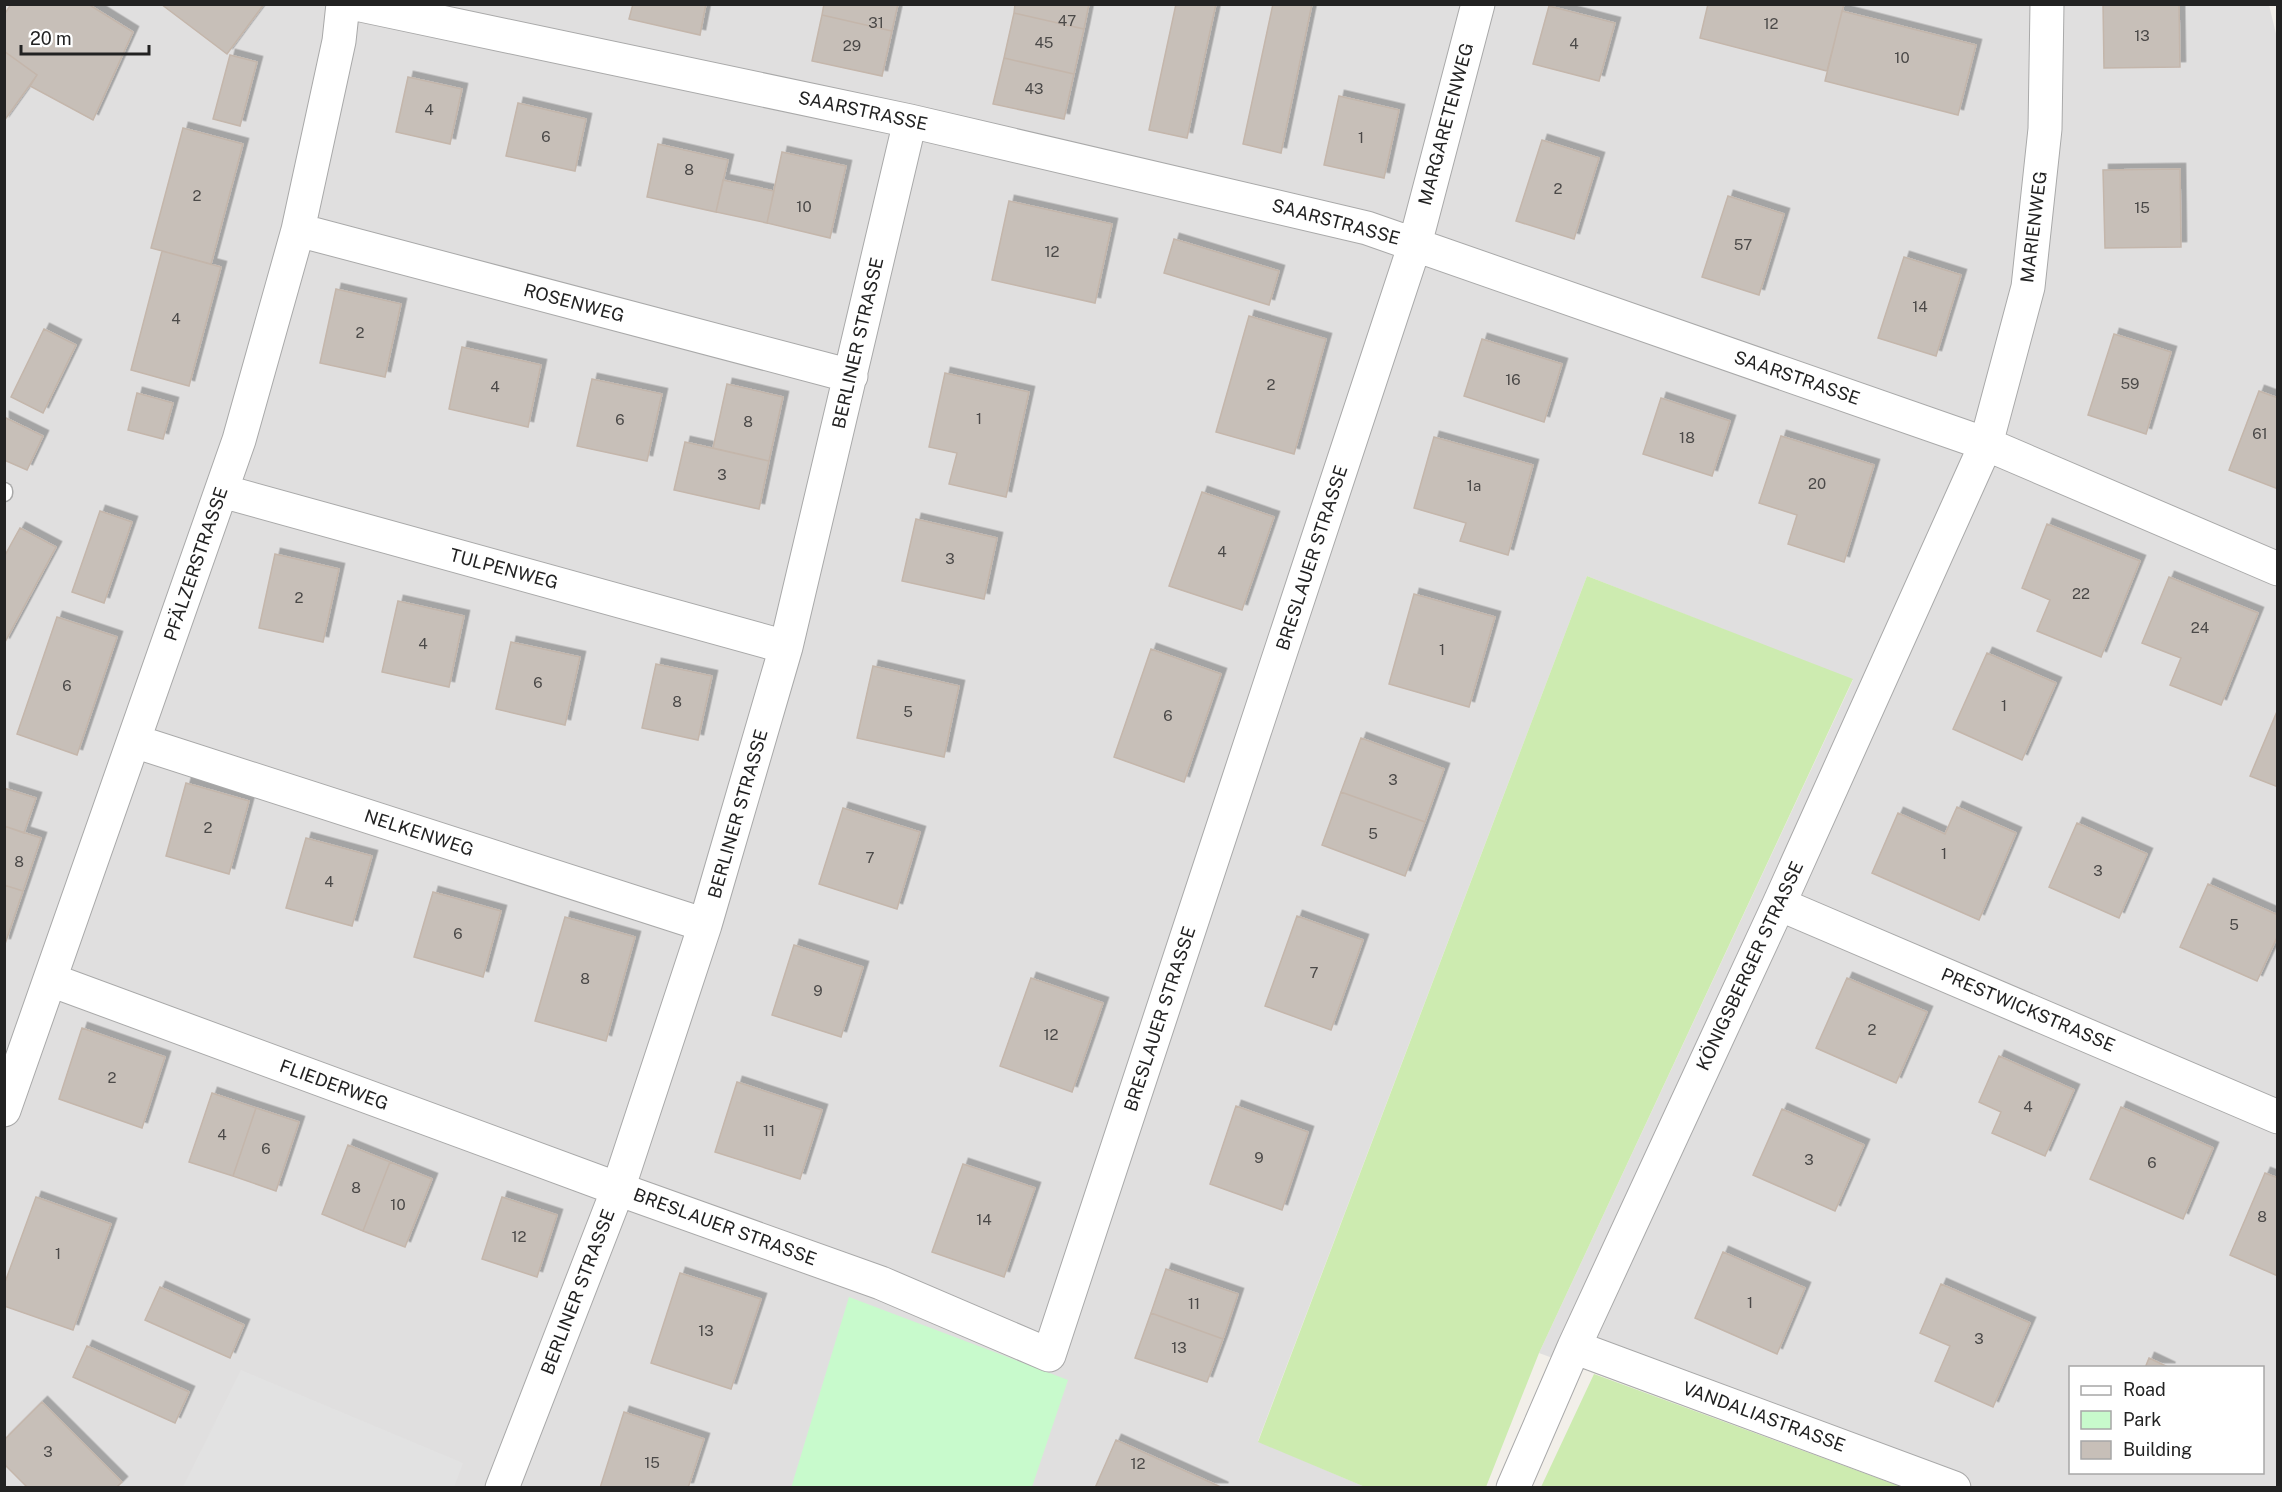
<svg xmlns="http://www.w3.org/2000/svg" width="2282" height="1492" font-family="'Public Sans',sans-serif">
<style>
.residential{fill:#e0dfdf;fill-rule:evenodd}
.grass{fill:#cdebb0}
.park{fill:#c8facc}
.parking{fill:#e2e2e2}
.building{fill:#c7bfb8;stroke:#c4b6ab;stroke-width:1.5;filter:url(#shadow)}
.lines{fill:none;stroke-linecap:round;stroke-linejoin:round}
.service-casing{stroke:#a9a9a9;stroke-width:19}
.minor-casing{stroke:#a9a9a9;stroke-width:35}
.service{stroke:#fff;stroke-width:16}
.minor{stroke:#fff;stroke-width:33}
.labels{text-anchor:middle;stroke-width:4.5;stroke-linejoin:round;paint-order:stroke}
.number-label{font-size:15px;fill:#4b4948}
.street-label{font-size:18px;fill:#222;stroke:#fff}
</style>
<defs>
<filter id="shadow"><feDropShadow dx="5.5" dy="-5.5" stdDeviation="0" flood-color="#0004"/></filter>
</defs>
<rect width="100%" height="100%" fill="#f2efe9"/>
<path class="residential" d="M5 5H2269L2278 42 2277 1487H1902L1539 1353 1853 680 1587 576 1258 1441 1365 1487 5 1488ZM2070 1368H2262V1472H2070Z"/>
<path class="grass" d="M1587 576 1853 679 1539 1353 1486 1487H1365L1258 1442Z
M1594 1374 1902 1487H1541Z"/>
<path class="park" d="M849 1297 1068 1380 1032 1487 791 1488Z"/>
<path class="parking" d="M241 1370 463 1463 454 1487H183Z"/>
<path class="building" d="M11 4H88L133 32 93 120 30 86 37 75 4 51V15Z
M161 4H264L227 54Z
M633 4H706L700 35 629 19Z
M824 4H898L892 31 822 15Z
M1015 4H1089L1084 29 1014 13Z
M1176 4H1216L1187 138 1149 130Z
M1273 4H1312L1281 153 1243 144Z
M1708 4H1844L1827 71 1700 38Z
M2103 4H2179L2180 67 2104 68Z
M1549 6 1615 23 1599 81 1533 64Z
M1842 11 1976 45 1958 115 1825 81Z
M1014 13 1084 29 1074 74 1004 58Z
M822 15 892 31 882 76 812 61Z
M4 51 37 75 4 121Z
M230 55 257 62 240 126 213 119Z
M1004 58 1074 74 1064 119 993 104Z
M408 77 462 89 450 144 396 132Z
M1339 96 1399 110 1384 178 1324 165Z
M518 103 586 119 575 171 506 156Z
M183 128 243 144 211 264 151 248Z
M1542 140 1599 158 1574 239 1516 221Z
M658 144 728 160 716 212 647 197Z
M782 152 846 166 830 238 767 223Z
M2180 169 2181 247 2105 248 2103 170Z
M723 180 774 191 767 223 716 212Z
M1728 196 1784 214 1759 295 1702 277Z
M1009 201 1112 224 1095 303 992 280Z
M1174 239 1279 271 1269 305 1164 273Z
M162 251 221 267 189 386 131 370Z
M1904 257 1961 275 1936 356 1878 338Z
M336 289 401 304 385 377 320 363Z
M1249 316 1326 339 1294 454 1216 432Z
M44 329 76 345 43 413 11 397Z
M2114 334 2171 352 2146 434 2088 415Z
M1482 339 1562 364 1544 422 1464 396Z
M462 347 541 365 528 427 449 409Z
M945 373 1029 392 1006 497 949 484 957 453 929 447Z
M592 379 662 394 647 461 577 446Z
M727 384 783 397 769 461 713 448Z
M2259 391 2278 398V489L2229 470Z
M137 393 173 403 163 439 128 430Z
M1661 398 1730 421 1712 476 1643 454Z
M4 417 43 436 27 470 4 460Z
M1781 436 1874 465 1844 562 1788 544 1797 515 1759 503Z
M1434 437 1533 465 1508 555 1460 541 1466 523 1414 508Z
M685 442 769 461 759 509 674 490Z
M1202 492 1274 517 1242 610 1169 586Z
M100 511 132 522 104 603 72 592Z
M916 519 997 538 984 599 902 581Z
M2047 524 2140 561 2101 657 2037 631 2050 600 2022 588Z
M20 528 56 547 4 644V557Z
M275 554 339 569 323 642 259 628Z
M2169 577 2258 613 2221 705 2170 685 2181 658 2142 643Z
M1414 594 1495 617 1469 707 1389 684Z
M398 601 464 616 449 687 382 672Z
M57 617 117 637 77 755 17 734Z
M511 642 580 657 565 725 496 709Z
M1151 649 1221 674 1184 782 1114 757Z
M1987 653 2056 683 2022 760 1953 729Z
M656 664 712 676 698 740 642 728Z
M873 666 959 686 944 757 857 738Z
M2278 709V787L2250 776Z
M1361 738 1444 769 1425 822 1341 792Z
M186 783 249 801 229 874 166 856Z
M4 788 36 798 24 833 4 826Z
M1341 792 1425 822 1405 876 1322 845Z
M1957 807 2016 833 1979 920 1872 873 1898 813 1945 834Z
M843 808 920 832 897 909 819 884Z
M2077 823 2147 854 2119 918 2049 887Z
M4 826 41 838 23 891 4 885Z
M306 838 372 856 352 926 286 908Z
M2208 884 2278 915V935L2257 981 2180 947Z
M4 885 23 891 5 944H4Z
M433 892 501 911 483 977 414 957Z
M1297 916 1363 940 1331 1030 1265 1006Z
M565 917 635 937 606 1041 535 1021Z
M794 945 863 967 841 1037 772 1015Z
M1031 978 1103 1003 1072 1092 1000 1066Z
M1847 978 1927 1012 1896 1083 1816 1048Z
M82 1028 165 1057 142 1128 59 1099Z
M1999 1056 2074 1090 2045 1156 1992 1133 2001 1112 1979 1102Z
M737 1082 822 1110 800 1179 715 1152Z
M212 1093 256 1108 233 1176 189 1162Z
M1236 1106 1308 1132 1282 1210 1210 1184Z
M2121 1107 2213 1148 2183 1219 2090 1179Z
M256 1108 299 1122 276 1191 233 1176Z
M1782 1109 1864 1145 1835 1211 1753 1175Z
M348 1145 390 1162 363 1231 322 1214Z
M390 1162 432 1179 405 1247 363 1231Z
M963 1164 1035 1188 1004 1277 932 1252Z
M2265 1173 2278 1178V1276L2230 1255Z
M36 1197 111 1224 73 1330 4 1306V1285Z
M502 1197 557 1215 537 1277 482 1259Z
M1723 1252 1805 1288 1777 1354 1695 1318Z
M1166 1269 1238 1294 1223 1339 1151 1313Z
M680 1273 761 1299 731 1389 651 1363Z
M1941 1284 2030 1323 1993 1407 1935 1381 1950 1346 1920 1333Z
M160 1287 244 1325 230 1358 145 1320Z
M1151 1313 1223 1339 1207 1382 1135 1358Z
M87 1346 189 1392 175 1423 73 1377Z
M2149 1358 2170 1368H2145Z
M42 1402 122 1482 116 1488H28L4 1464V1440Z
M624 1412 704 1439 688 1488H600Z
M1116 1440 1223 1488H1095Z"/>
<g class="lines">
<defs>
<path id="service" d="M4 491V493"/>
<path id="minor" d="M356 4 910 121 1367 228 1986 444 2278 569
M298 230 851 376
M222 491 786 647
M134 741 705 925
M1779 904 2278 1117
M51 980 618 1189 881 1283 1049 1355 1415 244 1478 4
M4 1110 239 440 298 230 339 41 343 4
M1574 1347 1954 1488
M502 1488 618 1189 705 925 786 647 910 121
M1513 1488 1574 1347 1779 904 1986 444 2028 287 2045 129 2047 4"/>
</defs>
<use href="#service" class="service-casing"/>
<use href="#minor" class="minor-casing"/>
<use href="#service" class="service"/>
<use href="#minor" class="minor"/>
</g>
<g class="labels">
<g class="number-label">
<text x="1067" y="26">47</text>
<text x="876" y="28">31</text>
<text x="1771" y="29">12</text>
<text x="2142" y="41">13</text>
<text x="1044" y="48">45</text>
<text x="1574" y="49">4</text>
<text x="852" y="51">29</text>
<text x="1902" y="63">10</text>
<text x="1034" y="94">43</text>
<text x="429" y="115">4</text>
<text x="546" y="142">6</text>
<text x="1361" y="143">1</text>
<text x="689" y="175">8</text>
<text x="1558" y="194">2</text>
<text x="197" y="201">2</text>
<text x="804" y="212">10</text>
<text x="2142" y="213">15</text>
<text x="1743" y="250">57</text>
<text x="1052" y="257">12</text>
<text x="1920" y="312">14</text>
<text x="176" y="324">4</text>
<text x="360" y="338">2</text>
<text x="1513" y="385">16</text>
<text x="2130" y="389">59</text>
<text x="1271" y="390">2</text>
<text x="495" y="392">4</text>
<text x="979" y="424">1</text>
<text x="620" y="425">6</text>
<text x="748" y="427">8</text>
<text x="2260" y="439">61</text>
<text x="1687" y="443">18</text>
<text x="722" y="480">3</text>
<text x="1817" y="489">20</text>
<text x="1474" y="491">1a</text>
<text x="1222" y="557">4</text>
<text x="950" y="564">3</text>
<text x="2081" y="599">22</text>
<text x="299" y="603">2</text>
<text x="2200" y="633">24</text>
<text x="423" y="649">4</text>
<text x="1442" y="655">1</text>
<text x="538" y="688">6</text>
<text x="67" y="691">6</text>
<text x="677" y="707">8</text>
<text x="2004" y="711">1</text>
<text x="908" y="717">5</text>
<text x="1168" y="721">6</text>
<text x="1393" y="785">3</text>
<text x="208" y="833">2</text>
<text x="1373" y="839">5</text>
<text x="1944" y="859">1</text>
<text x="870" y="863">7</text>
<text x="19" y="867">8</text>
<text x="2098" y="876">3</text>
<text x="329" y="887">4</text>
<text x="2234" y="930">5</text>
<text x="458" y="939">6</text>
<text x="1314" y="978">7</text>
<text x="585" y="984">8</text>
<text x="818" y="996">9</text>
<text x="1872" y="1035">2</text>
<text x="1051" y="1040">12</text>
<text x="112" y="1083">2</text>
<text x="2028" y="1112">4</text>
<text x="769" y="1136">11</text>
<text x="222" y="1140">4</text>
<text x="266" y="1154">6</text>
<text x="1259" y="1163">9</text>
<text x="1809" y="1165">3</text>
<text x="2152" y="1168">6</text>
<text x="356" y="1193">8</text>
<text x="398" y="1210">10</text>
<text x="2262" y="1222">8</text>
<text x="984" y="1225">14</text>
<text x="519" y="1242">12</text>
<text x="58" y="1259">1</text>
<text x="1750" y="1308">1</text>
<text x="1194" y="1309">11</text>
<text x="706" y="1336">13</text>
<text x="1979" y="1344">3</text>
<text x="1179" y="1353">13</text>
<text x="48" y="1457">3</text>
<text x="652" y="1468">15</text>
<text x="1138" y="1469">12</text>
</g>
<g class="street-label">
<text transform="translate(863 111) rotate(12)" y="6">SAARSTRASSE</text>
<text transform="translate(1446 124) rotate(-75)" y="6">MARGARETENWEG</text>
<text transform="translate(1336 222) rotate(15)" y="6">SAARSTRASSE</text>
<text transform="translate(2034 227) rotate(-83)" y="6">MARIENWEG</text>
<text transform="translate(574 303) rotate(15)" y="6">ROSENWEG</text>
<text transform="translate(858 343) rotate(-77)" y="6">BERLINER STRASSE</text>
<text transform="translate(1797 378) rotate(19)" y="6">SAARSTRASSE</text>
<text transform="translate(1312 558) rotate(-72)" y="6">BRESLAUER STRASSE</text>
<text transform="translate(196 564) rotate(-71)" y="6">PFÄLZERSTRASSE</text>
<text transform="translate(504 569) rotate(15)" y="6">TULPENWEG</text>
<text transform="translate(738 814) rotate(-74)" y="6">BERLINER STRASSE</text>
<text transform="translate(419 833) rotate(18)" y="6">NELKENWEG</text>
<text transform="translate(1750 966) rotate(-65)" y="6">KÖNIGSBERGER STRASSE</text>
<text transform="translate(2028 1010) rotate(23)" y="6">PRESTWICKSTRASSE</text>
<text transform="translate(1160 1019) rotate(-72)" y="6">BRESLAUER STRASSE</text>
<text transform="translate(334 1085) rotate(20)" y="6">FLIEDERWEG</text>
<text transform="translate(725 1227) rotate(20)" y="6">BRESLAUER STRASSE</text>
<text transform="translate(578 1292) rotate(-69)" y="6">BERLINER STRASSE</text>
<text transform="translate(1764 1417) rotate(20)" y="6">VANDALIASTRASSE</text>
</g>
</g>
<rect width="2282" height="1492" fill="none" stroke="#222222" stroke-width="12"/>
<rect x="2069" y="1366" width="195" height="108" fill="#ffffff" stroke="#a7a7a7" stroke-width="1.5"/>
<rect x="2081" y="1386" width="30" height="9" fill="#ffffff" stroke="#a7a7a7" stroke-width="1.5"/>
<text x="2123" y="1396" font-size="18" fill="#222222">Road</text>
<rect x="2081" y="1411" width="30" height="18" fill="#c8facc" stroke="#a7a7a7" stroke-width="1.5"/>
<text x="2123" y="1426" font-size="18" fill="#222222">Park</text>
<rect x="2081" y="1441" width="30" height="18" fill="#c7bfb8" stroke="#a7a7a7" stroke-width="1.5"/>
<text x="2123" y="1456" font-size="18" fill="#222222">Building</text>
<path d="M21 45v9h128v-9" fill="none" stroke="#222222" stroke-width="3"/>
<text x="30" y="45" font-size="18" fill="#222222" stroke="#ffffff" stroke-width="4.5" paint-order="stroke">20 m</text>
</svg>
